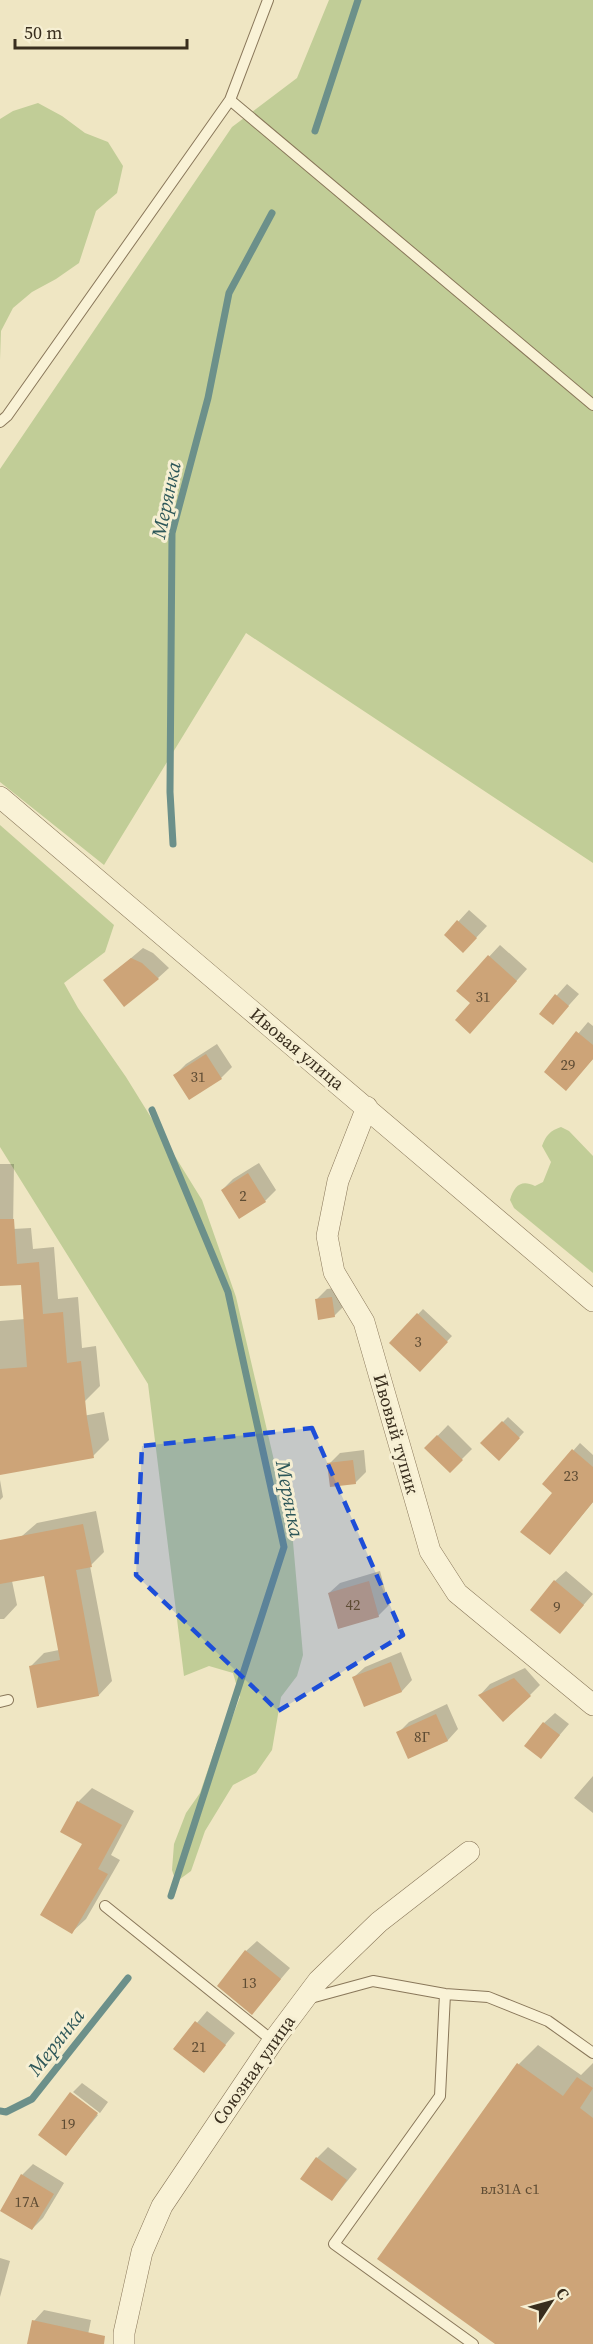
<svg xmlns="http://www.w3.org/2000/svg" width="593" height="2344" font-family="'Source Serif 4',serif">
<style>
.green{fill:#c1cd97}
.shadow{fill:#0003}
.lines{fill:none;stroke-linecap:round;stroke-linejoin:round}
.stream{stroke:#6c908a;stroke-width:7}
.building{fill:#cda478}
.service-casing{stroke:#89775a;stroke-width:12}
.minor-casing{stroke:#89775a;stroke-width:22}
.service{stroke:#f9f2d6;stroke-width:10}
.minor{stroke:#f9f2d6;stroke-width:21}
.marked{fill:#1d4ed8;fill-opacity:0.2;stroke:#1d4ed8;stroke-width:4.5;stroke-dasharray:12 8;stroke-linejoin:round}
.labels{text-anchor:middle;stroke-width:6;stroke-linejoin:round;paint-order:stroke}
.number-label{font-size:15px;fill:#5e4c34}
.street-label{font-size:18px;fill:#392e1e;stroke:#f6efd3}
.water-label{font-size:20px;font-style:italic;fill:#2d5759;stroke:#f6efd3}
</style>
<rect width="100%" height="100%" fill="#efe6c3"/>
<path class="green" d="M329 0H593V863L246 633 104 865 0 782V469L232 127 297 78Z
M38 103 62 116 85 133 108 142 123 166 117 193 96 211 79 263 56 279 32 292 13 308 1 331 0 360V119L13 111Z
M0 825 114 925 105 952 64 983 78 1008 126 1077 202 1200 236 1297 293 1542 303 1655 297 1676 281 1697 272 1750 256 1773 233 1785 205 1831 191 1871 176 1882 172 1870 174 1844 186 1813 200 1793 217 1743 231 1721 240 1697 233 1673 209 1666 184 1676 148 1384 0 1147Z
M561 1127 569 1131 593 1156V1273L514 1208 510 1200C514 1186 521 1179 535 1186L543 1182 551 1162 542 1146C546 1135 550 1131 561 1127Z"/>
<path class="shadow" d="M469 910 487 926 474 940 446 935Z
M500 945 527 969 481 1021 473 1003 458 990Z
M143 948 153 953 169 968 158 978 105 980Z
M567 984 579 994 553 1023 541 1013Z
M588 1022 593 1026V1059L566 1089 546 1072Z
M217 1044 232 1067 221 1078 175 1075 186 1064Z
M259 1163 276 1190 265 1201 222 1190 233 1179Z
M0 1164H14L13 1229 31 1228 33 1249 54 1247 58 1299 78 1297 82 1348 96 1346 100 1386 85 1401 0 1409V1321L25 1319 23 1283 0 1285Z
M343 1287 345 1305 334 1316 316 1300 327 1289Z
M423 1309 452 1336 420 1370 391 1343Z
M104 1412 109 1440 93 1456 0 1474V1439L9 1430Z
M508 1417 524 1432 499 1459 482 1443Z
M448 1425 472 1449 450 1471 426 1448Z
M580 1443 593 1455V1502L556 1547 554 1492 544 1484Z
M364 1450 366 1472 355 1483 329 1464 340 1453Z
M0 1480 3 1497 0 1500Z
M96 1511 104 1552 90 1566 112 1681 99 1695 31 1666 44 1653 59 1650 45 1574 12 1581 17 1605 4 1619H0V1555L37 1523Z
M380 1571 389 1605 378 1616 329 1593 340 1583Z
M566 1571 593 1594 560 1632 555 1581Z
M401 1652 412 1680 402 1691 365 1705 354 1677 365 1667Z
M525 1668 540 1685 530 1695H480L490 1684Z
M447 1704 458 1729 448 1740 409 1757 398 1733 409 1722Z
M555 1713 569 1724 541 1757 544 1723Z
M593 1776V1813L574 1798Z
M92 1788 134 1811 111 1855 120 1860 86 1919 72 1932 85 1843 78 1802Z
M257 1941 290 1968 252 2013 246 1951Z
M207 2011 235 2033 204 2071 175 2049Z
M538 2045 581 2075 593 2063V2344H498L519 2064Z
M82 2083 108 2102 100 2113 73 2092Z
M71 2094 98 2115 66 2154Z
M328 2147 357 2169 332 2200 317 2158Z
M33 2164 64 2183 43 2218 32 2229 22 2175Z
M0 2258 10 2261 0 2297Z
M44 2310 91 2320 86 2344H29L34 2321Z"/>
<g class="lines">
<path class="stream" d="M315 131 358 0
M173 844 170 792 172 533 208 398 229 293 272 213
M152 1110 228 1292 284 1547 171 1896
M0 2111 6 2112 32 2099 128 1978"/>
</g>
<path class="building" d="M457 920 477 938 463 953 444 935Z
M488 955 517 981 470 1034 455 1020 470 1003 456 991Z
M131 958 142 963 159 979 124 1007 103 980Z
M555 994 569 1006 553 1025 539 1014Z
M576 1031 593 1045V1059L566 1091 544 1072Z
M206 1054 222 1079 189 1100 173 1075Z
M248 1173 266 1202 239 1219 221 1190Z
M0 1219H14L17 1264 39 1262 43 1314 63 1312 67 1363 81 1361 87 1418 94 1458 0 1475V1369L27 1367 21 1285 0 1286Z
M332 1297 335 1317 318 1320 315 1299Z
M417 1313 448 1342 420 1372 389 1343Z
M502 1421 520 1438 499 1461 480 1443Z
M437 1435 463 1460 450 1473 424 1448Z
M572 1449 593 1467V1502L550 1555 520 1532 552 1493 542 1484Z
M353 1460 356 1484 330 1487 327 1463Z
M83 1524 92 1567 76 1570 99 1696 37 1708 29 1666 60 1660 44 1576 0 1584V1540Z
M554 1580 584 1605 560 1634 530 1610Z
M369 1581 379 1617 338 1629 328 1593Z
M391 1662 402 1692 364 1707 352 1677Z
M514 1678 531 1696 503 1722 478 1695Z
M436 1714 448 1741 408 1759 396 1732Z
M543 1722 560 1735 541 1759 524 1746Z
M77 1801 122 1825 98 1869 108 1874 72 1934 40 1915 82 1844 60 1832Z
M245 1950 281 1979 252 2015 217 1986Z
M195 2021 226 2045 204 2073 173 2049Z
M517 2063 563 2096 577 2077 593 2088 580 2108 593 2118V2344H495L377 2259Z
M70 2092 98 2113 66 2156 38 2135Z
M316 2157 347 2180 332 2201 300 2179Z
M21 2174 54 2194 32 2230 0 2211Z
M32 2320 105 2336 104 2344H27Z"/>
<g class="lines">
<defs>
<path id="service" d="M230 100 593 405
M0 422 7 416 230 100 268 0
M0 1702 8 1700
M105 1906 273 2041
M445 1994 440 2096 334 2244 473 2344
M307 1999 373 1981 445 1994 488 1997 548 2021 593 2053"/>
<path id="minor" d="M0 797 593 1301
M367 1107 338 1181 327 1236 334 1272 364 1322 430 1551 457 1593 593 1705
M124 2344V2333L142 2252 162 2206 273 2041 318 1981 379 1922 469 1852"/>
</defs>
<use href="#service" class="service-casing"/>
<use href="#minor" class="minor-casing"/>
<use href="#service" class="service"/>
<use href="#minor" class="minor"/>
</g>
<path class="marked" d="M312 1428 403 1635 278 1711 136 1575 142 1446Z"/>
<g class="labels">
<g class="number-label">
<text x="483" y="1002">31</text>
<text x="568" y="1070">29</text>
<text x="198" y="1082">31</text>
<text x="243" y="1201">2</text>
<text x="418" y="1347">3</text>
<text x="571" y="1481">23</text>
<text x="353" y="1610">42</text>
<text x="557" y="1612">9</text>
<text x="422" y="1742">8Г</text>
<text x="249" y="1988">13</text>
<text x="199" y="2052">21</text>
<text x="68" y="2129">19</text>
<text x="510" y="2194">вл31А с1</text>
<text x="27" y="2207">17А</text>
</g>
<g class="street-label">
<text transform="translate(297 1049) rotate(40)" y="6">Ивовая улица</text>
<text transform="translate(396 1434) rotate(74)" y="6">Ивовый тупик</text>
<text transform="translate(254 2070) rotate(-55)" y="6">Союзная улица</text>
</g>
<g class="water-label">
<text transform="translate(166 500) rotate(-78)" y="7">Мерянка</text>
<text transform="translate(290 1499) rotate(79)" y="7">Мерянка</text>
<text transform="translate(56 2042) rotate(-52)" y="7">Мерянка</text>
</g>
</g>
<g transform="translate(551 2302) rotate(54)" stroke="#f6efd3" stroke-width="4.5" paint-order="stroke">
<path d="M0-4.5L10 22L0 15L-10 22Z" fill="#392e1e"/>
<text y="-9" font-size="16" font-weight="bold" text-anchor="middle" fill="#392e1e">С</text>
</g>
<path d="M15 39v9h172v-9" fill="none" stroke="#392e1e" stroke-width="3"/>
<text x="24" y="39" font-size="18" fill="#392e1e" stroke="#f6efd3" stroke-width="4.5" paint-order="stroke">50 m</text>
</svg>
